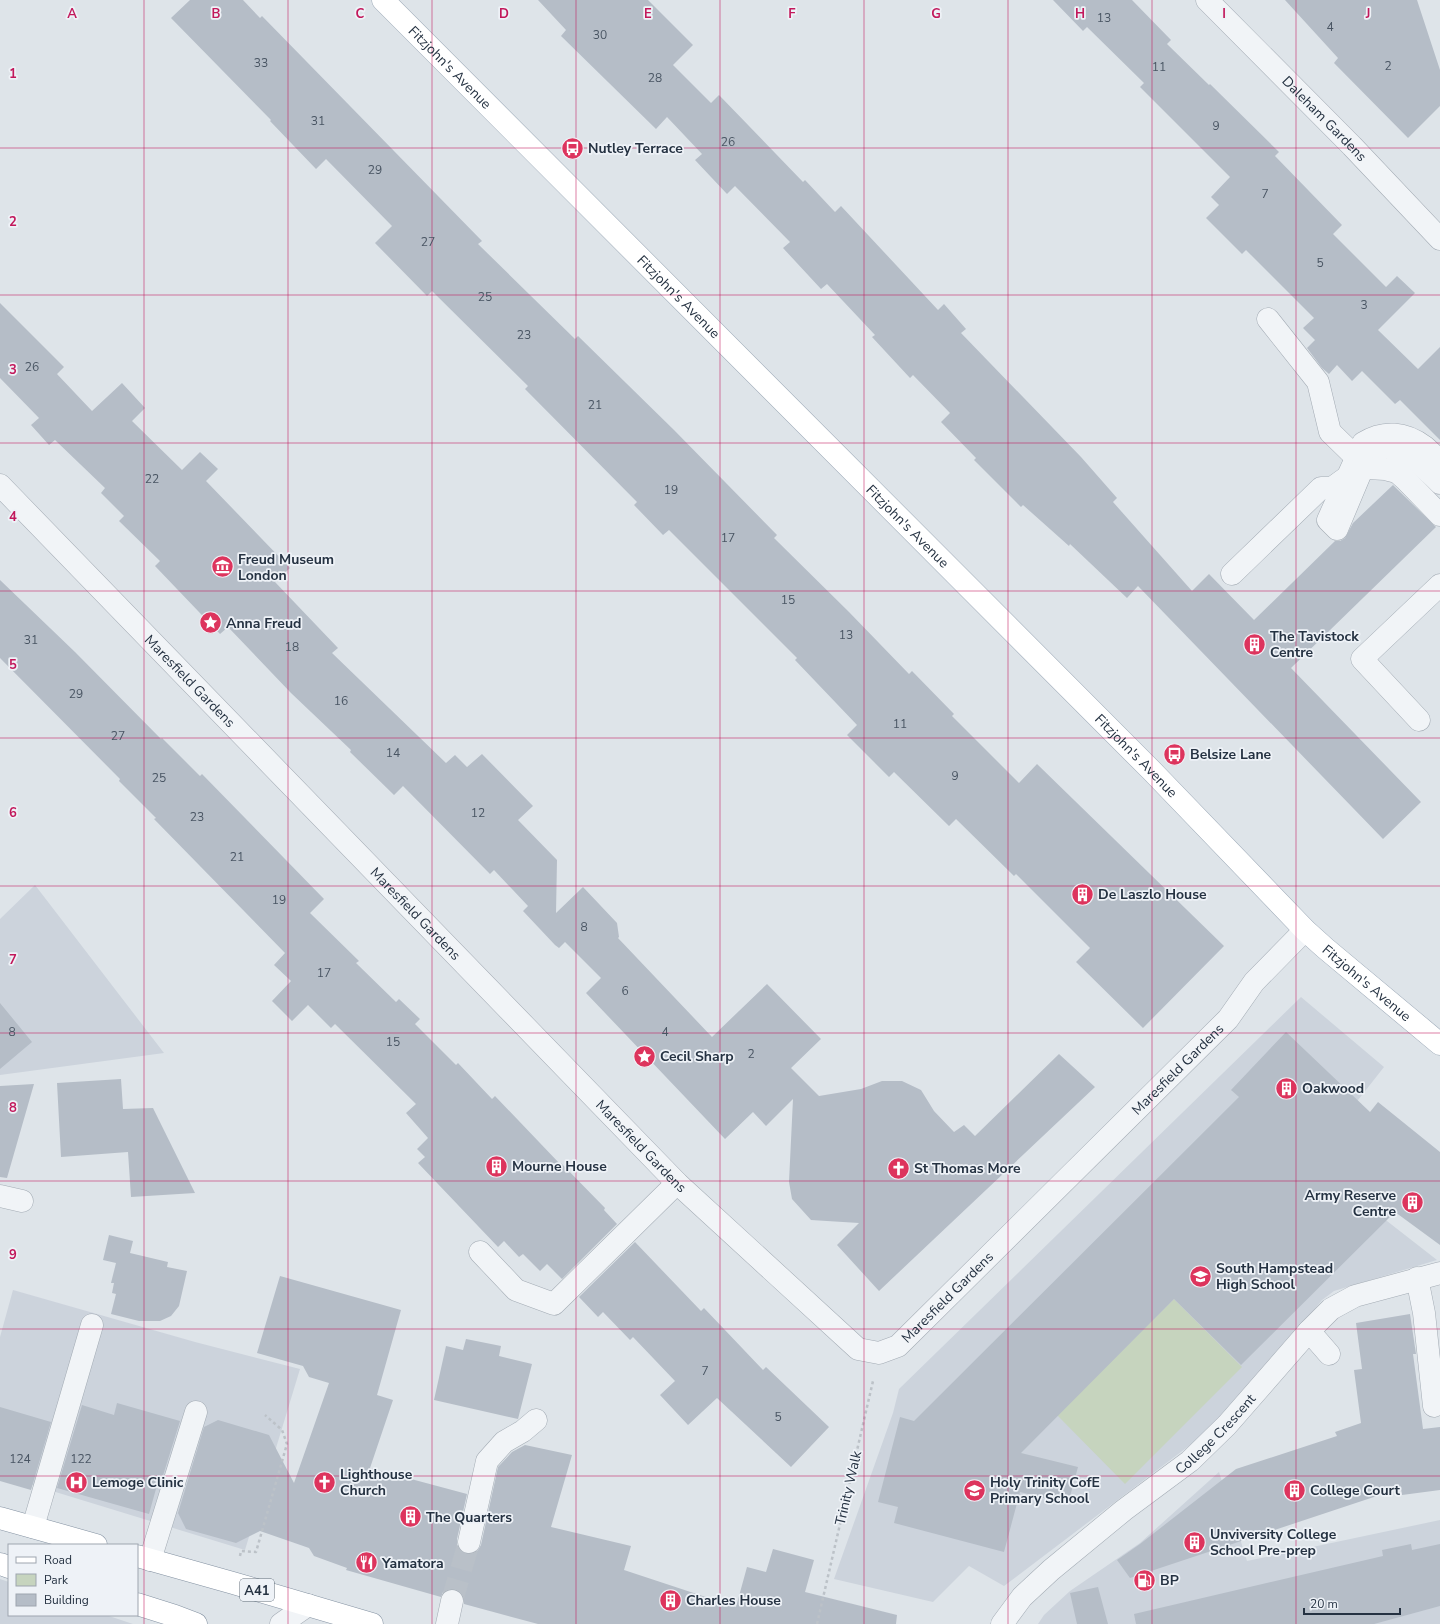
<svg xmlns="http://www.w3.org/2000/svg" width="1440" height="1624" font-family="'Nunito Sans',sans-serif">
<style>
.built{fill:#ccd3dc}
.green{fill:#c6d4be}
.building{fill:#b5bdc7}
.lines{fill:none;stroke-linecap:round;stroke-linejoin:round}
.minor-tunnel{stroke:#b9c0c8;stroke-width:22;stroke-dasharray:22 11;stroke-linecap:butt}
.minor-casing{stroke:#a3abb4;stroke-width:23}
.major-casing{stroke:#9ca9b7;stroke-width:23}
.highway-casing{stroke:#8492a2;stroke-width:23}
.path{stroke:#bcc2c8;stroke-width:2.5;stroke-dasharray:3 3;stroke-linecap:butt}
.minor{stroke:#f1f4f7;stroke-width:22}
.major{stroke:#fff;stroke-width:22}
.highway{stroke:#fff;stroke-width:22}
.grid{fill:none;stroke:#c2185b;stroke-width:1;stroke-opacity:0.55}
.labels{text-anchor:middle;stroke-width:3.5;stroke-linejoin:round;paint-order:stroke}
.number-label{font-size:12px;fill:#495563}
.shield{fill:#eef2f7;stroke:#616c78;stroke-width:1}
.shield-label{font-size:13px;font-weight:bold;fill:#253242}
.street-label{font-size:14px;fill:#253242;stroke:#eef2f7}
.poi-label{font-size:14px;font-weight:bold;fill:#253242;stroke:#eef2f7;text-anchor:start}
.grid-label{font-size:13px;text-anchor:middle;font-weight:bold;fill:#c2185b;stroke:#eef2f7;stroke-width:3.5;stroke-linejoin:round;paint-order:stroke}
</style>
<rect width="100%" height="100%" fill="#dee4e9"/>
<path class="built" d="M35 885 164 1053 0 1075V919Z
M1301 997 1384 1067 1310 1161 1437 1260 1334 1291 1322 1300 1271 1363 1206 1433 1004 1586 969 1566 933 1602 834 1579 893 1413 899 1389Z
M13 1290 195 1342 300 1369 245 1550 0 1475V1337Z
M1219 1472 1247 1561 1440 1520V1624H1038L1044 1615 1070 1591 1140 1543Z
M0 1579 9 1582V1615H106L133 1624H0Z"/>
<path class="green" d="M1174 1299 1242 1367 1125 1484 1057 1415Z"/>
<path class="building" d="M190 0H243L260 18 262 16 482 241 478 244 575 339 578 336 674 430 777 535 774 538 849 612 909 674 912 671 954 714 952 716 1019 783 1037 764 1224 946 1143 1028 1076 962 1090 948 1016 874 1014 876 956 819 949 826 894 772 889 777 847 735 857 725 795 660 797 658 669 530 663 535 634 505 637 502 525 389 528 386 432 291 427 296 375 243 392 226 326 159 316 169 270 121 271 120 171 18Z
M538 0H648L693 45 673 65 711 103 719 95 803 182 805 180 835 212 841 206 938 310 944 304 966 329 961 333 1081 457 1117 498 1113 502 1192 591 1209 574 1254 620 1335 541H1340L1345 538 1353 523 1393 485 1397 489 1436 527 1291 668 1421 802 1383 839 1138 586 1127 598 1070 544 1069 546 1023 505 1021 507 974 460 976 458 941 422 950 413 913 375 910 378 872 337 875 335 827 284 821 289 783 248 790 242 735 186 727 194 695 160 702 154 667 117 656 129 561 36 566 30Z
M1053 0H1132L1171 40 1167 44 1209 85 1210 84 1279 152 1275 156 1342 225 1333 234 1386 287 1397 276 1415 293 1378 330 1418 369 1440 347V440L1400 400 1395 404 1362 371 1352 381 1337 365 1329 374 1322 368 1307 348 1315 340 1303 328 1314 318 1246 250 1242 254 1206 218 1219 205 1211 197 1230 177 1140 87 1144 83 1087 27 1083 31Z
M1285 0H1417L1440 70V106L1408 138 1334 63 1338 58Z
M0 303 64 367 57 374 92 411 122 383 145 408 132 421 182 470 200 452 218 469 206 481 290 568 275 582 338 648 332 653 446 763 455 755 467 767 482 754 533 806 518 820 557 860 556 913 583 887 617 923 619 937 618 938 712 1037 767 984 821 1039 791 1068 819 1096 861 1089 882 1081H902L921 1090 934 1111 954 1132 964 1125 975 1136 1059 1054 1095 1087 879 1291 837 1245 859 1223 811 1220 792 1199 789 1182 793 1099 766 1126 753 1112 725 1139 586 993 601 978 565 942 559 948 555 945 523 911 528 906 494 870 490 874 403 786 394 795 350 752 351 750 291 693 228 627 220 634 155 566 160 561 119 521 124 516 101 493 105 488 55 440 49 445 31 425 39 418 0 378Z
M0 580 75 652 161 739 162 738 200 776 202 774 324 899 310 913 359 961 356 963 396 1002 399 999 420 1019 415 1024 456 1065 458 1063 492 1099 495 1096 560 1164 561 1163 605 1208 604 1210 617 1224 562 1279 547 1264 540 1271 523 1254 519 1257 504 1241 498 1247 418 1163 425 1157 417 1149 428 1138 406 1113 416 1104 335 1024 331 1028 308 1005 292 1021 272 1001 291 981 274 965 285 953 154 819 156 818 119 781 120 779 0 658Z
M0 1003 32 1042 0 1069Z
M1286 1032 1370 1112 1378 1102 1440 1152V1245L1395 1212 1241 1365 1174 1299 1021 1453 1078 1467 1068 1504 1020 1492 1004 1552 894 1523 898 1507 878 1502 900 1417 914 1421 1239 1097 1231 1090Z
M121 1079 123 1109 153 1108 195 1193 131 1197 128 1152 61 1157 57 1083Z
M34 1084 7 1178 0 1177V1086Z
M109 1235 133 1241 130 1253 168 1262 167 1267 187 1271 179 1306 171 1316 160 1321H139L111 1314 116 1294 112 1293 114 1283H111L116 1263 103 1260Z
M635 1242 701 1311 704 1308 763 1370 766 1367 829 1427 791 1467 717 1398 688 1425 660 1395 675 1381 633 1337 630 1340 603 1312 598 1317 579 1297Z
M280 1276 401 1310 377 1395 393 1400 370 1468 467 1494 457 1539V1546L461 1551 467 1554H472L478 1550 481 1545 498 1467 512 1452 525 1445 572 1455 551 1527 631 1546 624 1570 736 1607 747 1567 766 1572 773 1549 814 1560 805 1592 897 1615 896 1624H538L464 1604V1597L460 1592 455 1589H448L443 1592 441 1597 346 1570 347 1568 314 1556 309 1548 260 1531 236 1543 186 1529 178 1513 204 1427 218 1420 269 1435 294 1483 329 1383 309 1377 303 1366 257 1353Z
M1410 1314 1416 1354H1413L1423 1429 1440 1427V1490L1402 1495 1401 1488 1130 1578 1117 1560 1140 1544 1236 1469 1337 1436 1335 1432 1361 1423 1354 1370 1362 1369 1356 1323Z
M466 1339 501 1346 499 1356 532 1364 518 1419 434 1400 446 1346 463 1350Z
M117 1403 180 1421 161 1482 159 1478 149 1514 57 1488 82 1405 114 1415Z
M0 1407 51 1422 31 1490 0 1481Z
M1411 1544 1412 1550 1440 1544V1606L1374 1624H1136L1134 1614 1383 1556 1382 1550Z
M1098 1587 1108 1624H1077L1070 1593Z"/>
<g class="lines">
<path class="minor-tunnel" d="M452 1601 469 1542"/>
<defs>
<g id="minor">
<path id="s1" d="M1207 0 1352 146 1440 239"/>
<path d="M1268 319 1318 382 1330 432 1366 467"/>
<path d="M1440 462C1435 457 1430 451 1425 447 1405 432 1384 430 1363 443L1328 520 1337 529 1371 448C1399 442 1422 465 1440 483"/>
<path id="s2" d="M0 485 677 1183 858 1349 879 1353 898 1346 1228 1019 1254 982 1305 930"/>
<path d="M1232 574 1321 488H1332L1357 470 1367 468 1385 469 1397 472 1406 480 1440 515"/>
<path d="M1419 720 1362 659 1440 585"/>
<path d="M0 1196 22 1201"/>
<path d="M480 1252 516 1290 554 1304 677 1183"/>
<path d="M1417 1278 1424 1313 1434 1406"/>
<path d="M1309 1331 1329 1354"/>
<path d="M33 1527 92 1325"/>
<path d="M469 1542 487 1461 504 1442 523 1431 536 1420"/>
<path d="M150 1560 196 1412"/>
<path d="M281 1624 308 1605"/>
<path d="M447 1624 452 1601"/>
<path id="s3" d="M1002 1624 1022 1597 1051 1570 1124 1510 1190 1461 1227 1425 1309 1331 1331 1309 1355 1296 1440 1273"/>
</g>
<g id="major">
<path id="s4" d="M383 0 1152 771 1305 930 1325 948 1440 1044"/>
</g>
<path id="highway" d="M0 1518 96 1545
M137 1556 233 1583 372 1624
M0 1564 9 1567
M137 1604 175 1616 196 1624"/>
</defs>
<use href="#minor" class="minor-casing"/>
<use href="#major" class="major-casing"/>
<use href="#highway" class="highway-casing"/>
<path class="path" d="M240 1556 241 1551 256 1552 287 1444 282 1430 265 1415
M817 1624 873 1381"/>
<use href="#minor" class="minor"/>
<use href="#major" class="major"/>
<use href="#highway" class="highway"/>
</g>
<path class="grid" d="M144 0V1624M288 0V1624M432 0V1624M576 0V1624M720 0V1624M864 0V1624M1008 0V1624M1152 0V1624M1296 0V1624M0 148H1440M0 295H1440M0 443H1440M0 591H1440M0 738H1440M0 886H1440M0 1033H1440M0 1181H1440M0 1329H1440M0 1476H1440"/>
<defs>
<symbol id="bus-disc" viewBox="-11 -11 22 22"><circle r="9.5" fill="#dd345d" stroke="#eef2f7"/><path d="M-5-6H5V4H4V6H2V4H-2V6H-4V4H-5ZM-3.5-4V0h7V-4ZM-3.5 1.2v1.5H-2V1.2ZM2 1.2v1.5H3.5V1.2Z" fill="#fff"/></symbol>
<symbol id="museum-disc" viewBox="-11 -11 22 22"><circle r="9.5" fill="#dd345d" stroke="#eef2f7"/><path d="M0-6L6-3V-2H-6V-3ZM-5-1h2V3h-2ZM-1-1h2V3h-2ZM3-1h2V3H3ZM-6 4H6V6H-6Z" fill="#fff"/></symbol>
<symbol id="sight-disc" viewBox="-11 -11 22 22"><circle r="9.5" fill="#dd345d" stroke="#eef2f7"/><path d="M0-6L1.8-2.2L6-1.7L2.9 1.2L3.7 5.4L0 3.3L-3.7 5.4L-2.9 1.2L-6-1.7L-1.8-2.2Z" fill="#fff"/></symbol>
<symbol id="building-disc" viewBox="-11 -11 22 22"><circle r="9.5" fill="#dd345d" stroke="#eef2f7"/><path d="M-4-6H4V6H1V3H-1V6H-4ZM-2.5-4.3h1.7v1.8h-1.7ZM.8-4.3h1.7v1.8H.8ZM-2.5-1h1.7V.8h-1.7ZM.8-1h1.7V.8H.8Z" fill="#fff"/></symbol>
<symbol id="church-disc" viewBox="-11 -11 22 22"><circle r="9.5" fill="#dd345d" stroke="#eef2f7"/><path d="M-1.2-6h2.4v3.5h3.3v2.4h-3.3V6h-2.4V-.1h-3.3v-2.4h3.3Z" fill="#fff"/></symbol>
<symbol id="school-disc" viewBox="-11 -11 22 22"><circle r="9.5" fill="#dd345d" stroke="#eef2f7"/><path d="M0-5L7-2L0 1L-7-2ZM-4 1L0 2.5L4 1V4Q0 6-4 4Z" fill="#fff"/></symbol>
<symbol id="hospital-disc" viewBox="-11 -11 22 22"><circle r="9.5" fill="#dd345d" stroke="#eef2f7"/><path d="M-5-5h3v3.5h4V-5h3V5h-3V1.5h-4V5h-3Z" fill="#fff"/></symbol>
<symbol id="restaurant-disc" viewBox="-11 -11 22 22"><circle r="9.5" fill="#dd345d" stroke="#eef2f7"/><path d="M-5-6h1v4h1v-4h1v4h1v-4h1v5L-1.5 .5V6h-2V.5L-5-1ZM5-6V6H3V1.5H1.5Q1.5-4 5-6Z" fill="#fff"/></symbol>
<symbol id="fuel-disc" viewBox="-11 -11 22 22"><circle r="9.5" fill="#dd345d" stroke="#eef2f7"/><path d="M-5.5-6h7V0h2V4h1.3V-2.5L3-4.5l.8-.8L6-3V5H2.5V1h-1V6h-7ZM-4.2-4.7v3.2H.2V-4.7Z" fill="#fff"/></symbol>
</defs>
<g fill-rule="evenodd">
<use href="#bus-disc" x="560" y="136" width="25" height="25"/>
<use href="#museum-disc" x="210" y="554" width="25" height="25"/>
<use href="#sight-disc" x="198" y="610" width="25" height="25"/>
<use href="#building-disc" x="1242" y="632" width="25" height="25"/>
<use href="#bus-disc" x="1162" y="742" width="25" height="25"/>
<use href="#building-disc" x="1070" y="882" width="25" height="25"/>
<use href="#sight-disc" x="632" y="1044" width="25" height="25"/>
<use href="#building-disc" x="1274" y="1076" width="25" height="25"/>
<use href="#building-disc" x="484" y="1154" width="25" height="25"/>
<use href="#church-disc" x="886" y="1156" width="25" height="25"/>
<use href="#building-disc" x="1400" y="1190" width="25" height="25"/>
<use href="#school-disc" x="1188" y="1264" width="25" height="25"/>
<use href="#hospital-disc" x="64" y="1470" width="25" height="25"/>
<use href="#church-disc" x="312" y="1470" width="25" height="25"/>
<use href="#school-disc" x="962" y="1478" width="25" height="25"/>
<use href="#building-disc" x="1282" y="1478" width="25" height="25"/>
<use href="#building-disc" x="398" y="1504" width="25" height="25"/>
<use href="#building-disc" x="1182" y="1530" width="25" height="25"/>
<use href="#restaurant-disc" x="354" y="1550" width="25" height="25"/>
<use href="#fuel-disc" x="1132" y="1568" width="25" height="25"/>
<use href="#building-disc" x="658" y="1588" width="25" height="25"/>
</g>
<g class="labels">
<g class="number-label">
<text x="1104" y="22">13</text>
<text x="1330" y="31">4</text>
<text x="600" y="39">30</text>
<text x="261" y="67">33</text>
<text x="1388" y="70">2</text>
<text x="1159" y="71">11</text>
<text x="655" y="82">28</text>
<text x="318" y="125">31</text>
<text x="1216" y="130">9</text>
<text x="728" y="146">26</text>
<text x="375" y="174">29</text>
<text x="1265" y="198">7</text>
<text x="428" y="246">27</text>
<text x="1320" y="267">5</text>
<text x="485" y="301">25</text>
<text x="1364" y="309">3</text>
<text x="524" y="339">23</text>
<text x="32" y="371">26</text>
<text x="595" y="409">21</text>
<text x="152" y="483">22</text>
<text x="671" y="494">19</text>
<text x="728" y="542">17</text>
<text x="788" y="604">15</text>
<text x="846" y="639">13</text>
<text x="31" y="644">31</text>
<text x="292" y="651">18</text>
<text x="76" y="698">29</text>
<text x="341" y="705">16</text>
<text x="900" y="728">11</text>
<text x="118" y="740">27</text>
<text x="393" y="757">14</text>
<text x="955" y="780">9</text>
<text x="159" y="782">25</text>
<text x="478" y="817">12</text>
<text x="197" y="821">23</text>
<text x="237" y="861">21</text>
<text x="279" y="904">19</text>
<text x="584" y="931">8</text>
<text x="324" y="977">17</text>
<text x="625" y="995">6</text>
<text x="12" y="1036">8</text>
<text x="665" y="1036">4</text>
<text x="393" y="1046">15</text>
<text x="751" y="1058">2</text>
<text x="705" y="1375">7</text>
<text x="778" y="1421">5</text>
<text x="20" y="1463">124</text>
<text x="81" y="1463">122</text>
</g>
<rect class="shield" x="240" y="1579" width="34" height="22" rx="3"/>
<g class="shield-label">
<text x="257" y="1595">A41</text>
</g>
<g class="street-label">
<text dy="5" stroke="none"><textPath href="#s4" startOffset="95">Fitzjohn's Avenue</textPath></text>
<text dy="5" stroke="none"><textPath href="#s1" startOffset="167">Daleham Gardens</textPath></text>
<text dy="5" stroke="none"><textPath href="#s4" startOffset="419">Fitzjohn's Avenue</textPath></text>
<text dy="5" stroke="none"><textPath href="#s4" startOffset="743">Fitzjohn's Avenue</textPath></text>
<text dy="5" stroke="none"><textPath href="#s2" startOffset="273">Maresfield Gardens</textPath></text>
<text dy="5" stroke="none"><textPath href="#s4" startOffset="1067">Fitzjohn's Avenue</textPath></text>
<text dy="5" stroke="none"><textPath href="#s2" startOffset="597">Maresfield Gardens</textPath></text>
<text dy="5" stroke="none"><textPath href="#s4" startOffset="1391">Fitzjohn's Avenue</textPath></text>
<text dy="5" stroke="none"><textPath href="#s2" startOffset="1653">Maresfield Gardens</textPath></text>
<text dy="5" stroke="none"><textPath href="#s2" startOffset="921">Maresfield Gardens</textPath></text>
<text dy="5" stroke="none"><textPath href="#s2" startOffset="1329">Maresfield Gardens</textPath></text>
<text dy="5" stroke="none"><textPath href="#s3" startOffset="287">College Crescent</textPath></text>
<text transform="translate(848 1488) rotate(-77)" y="5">Trinity Walk</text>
</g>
<g class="poi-label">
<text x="588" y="153">Nutley Terrace</text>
<text x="238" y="564">Freud Museum<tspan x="238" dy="16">London</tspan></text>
<text x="226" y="628">Anna Freud</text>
<text x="1270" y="641">The Tavistock<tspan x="1270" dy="16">Centre</tspan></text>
<text x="1190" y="759">Belsize Lane</text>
<text x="1098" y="899">De Laszlo House</text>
<text x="660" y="1061">Cecil Sharp</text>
<text x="1302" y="1093">Oakwood</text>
<text x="512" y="1171">Mourne House</text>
<text x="914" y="1173">St Thomas More</text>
<text x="1396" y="1200" text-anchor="end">Army Reserve<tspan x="1396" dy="16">Centre</tspan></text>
<text x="1216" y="1273">South Hampstead<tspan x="1216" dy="16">High School</tspan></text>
<text x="340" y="1479">Lighthouse<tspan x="340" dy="16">Church</tspan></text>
<text x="92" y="1487">Lemoge Clinic</text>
<text x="990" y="1487">Holy Trinity CofE<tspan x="990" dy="16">Primary School</tspan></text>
<text x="1310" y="1495">College Court</text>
<text x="426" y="1522">The Quarters</text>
<text x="1210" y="1539">Unviversity College<tspan x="1210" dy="16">School Pre-prep</tspan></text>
<text x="382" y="1568">Yamatora</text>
<text x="1160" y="1585">BP</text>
<text x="686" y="1605">Charles House</text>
</g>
</g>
<g class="grid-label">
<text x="72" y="18">A</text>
<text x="216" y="18">B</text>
<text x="360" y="18">C</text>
<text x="504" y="18">D</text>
<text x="648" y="18">E</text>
<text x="792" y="18">F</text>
<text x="936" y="18">G</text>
<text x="1080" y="18">H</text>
<text x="1224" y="18">I</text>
<text x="1368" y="18">J</text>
<text x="13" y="78">1</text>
<text x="13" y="226">2</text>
<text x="13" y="374">3</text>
<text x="13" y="521">4</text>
<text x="13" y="669">5</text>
<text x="13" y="817">6</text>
<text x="13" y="964">7</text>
<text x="13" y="1112">8</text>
<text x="13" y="1259">9</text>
</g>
<rect x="8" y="1544" width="130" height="72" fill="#eef2f7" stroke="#9ea5af"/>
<rect x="16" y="1557" width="20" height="6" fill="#ffffff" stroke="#9ea5af"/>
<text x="44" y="1564" font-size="12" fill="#253242">Road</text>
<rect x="16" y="1574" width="20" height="12" fill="#c6d4be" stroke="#9ea5af"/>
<text x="44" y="1584" font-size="12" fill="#253242">Park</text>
<rect x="16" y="1594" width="20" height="12" fill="#b5bdc7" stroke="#9ea5af"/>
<text x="44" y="1604" font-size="12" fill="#253242">Building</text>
<path d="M1304 1608v6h96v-6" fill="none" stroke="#253242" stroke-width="2"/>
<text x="1310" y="1608" font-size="12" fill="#253242" stroke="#eef2f7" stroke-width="3" paint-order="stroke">20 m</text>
</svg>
